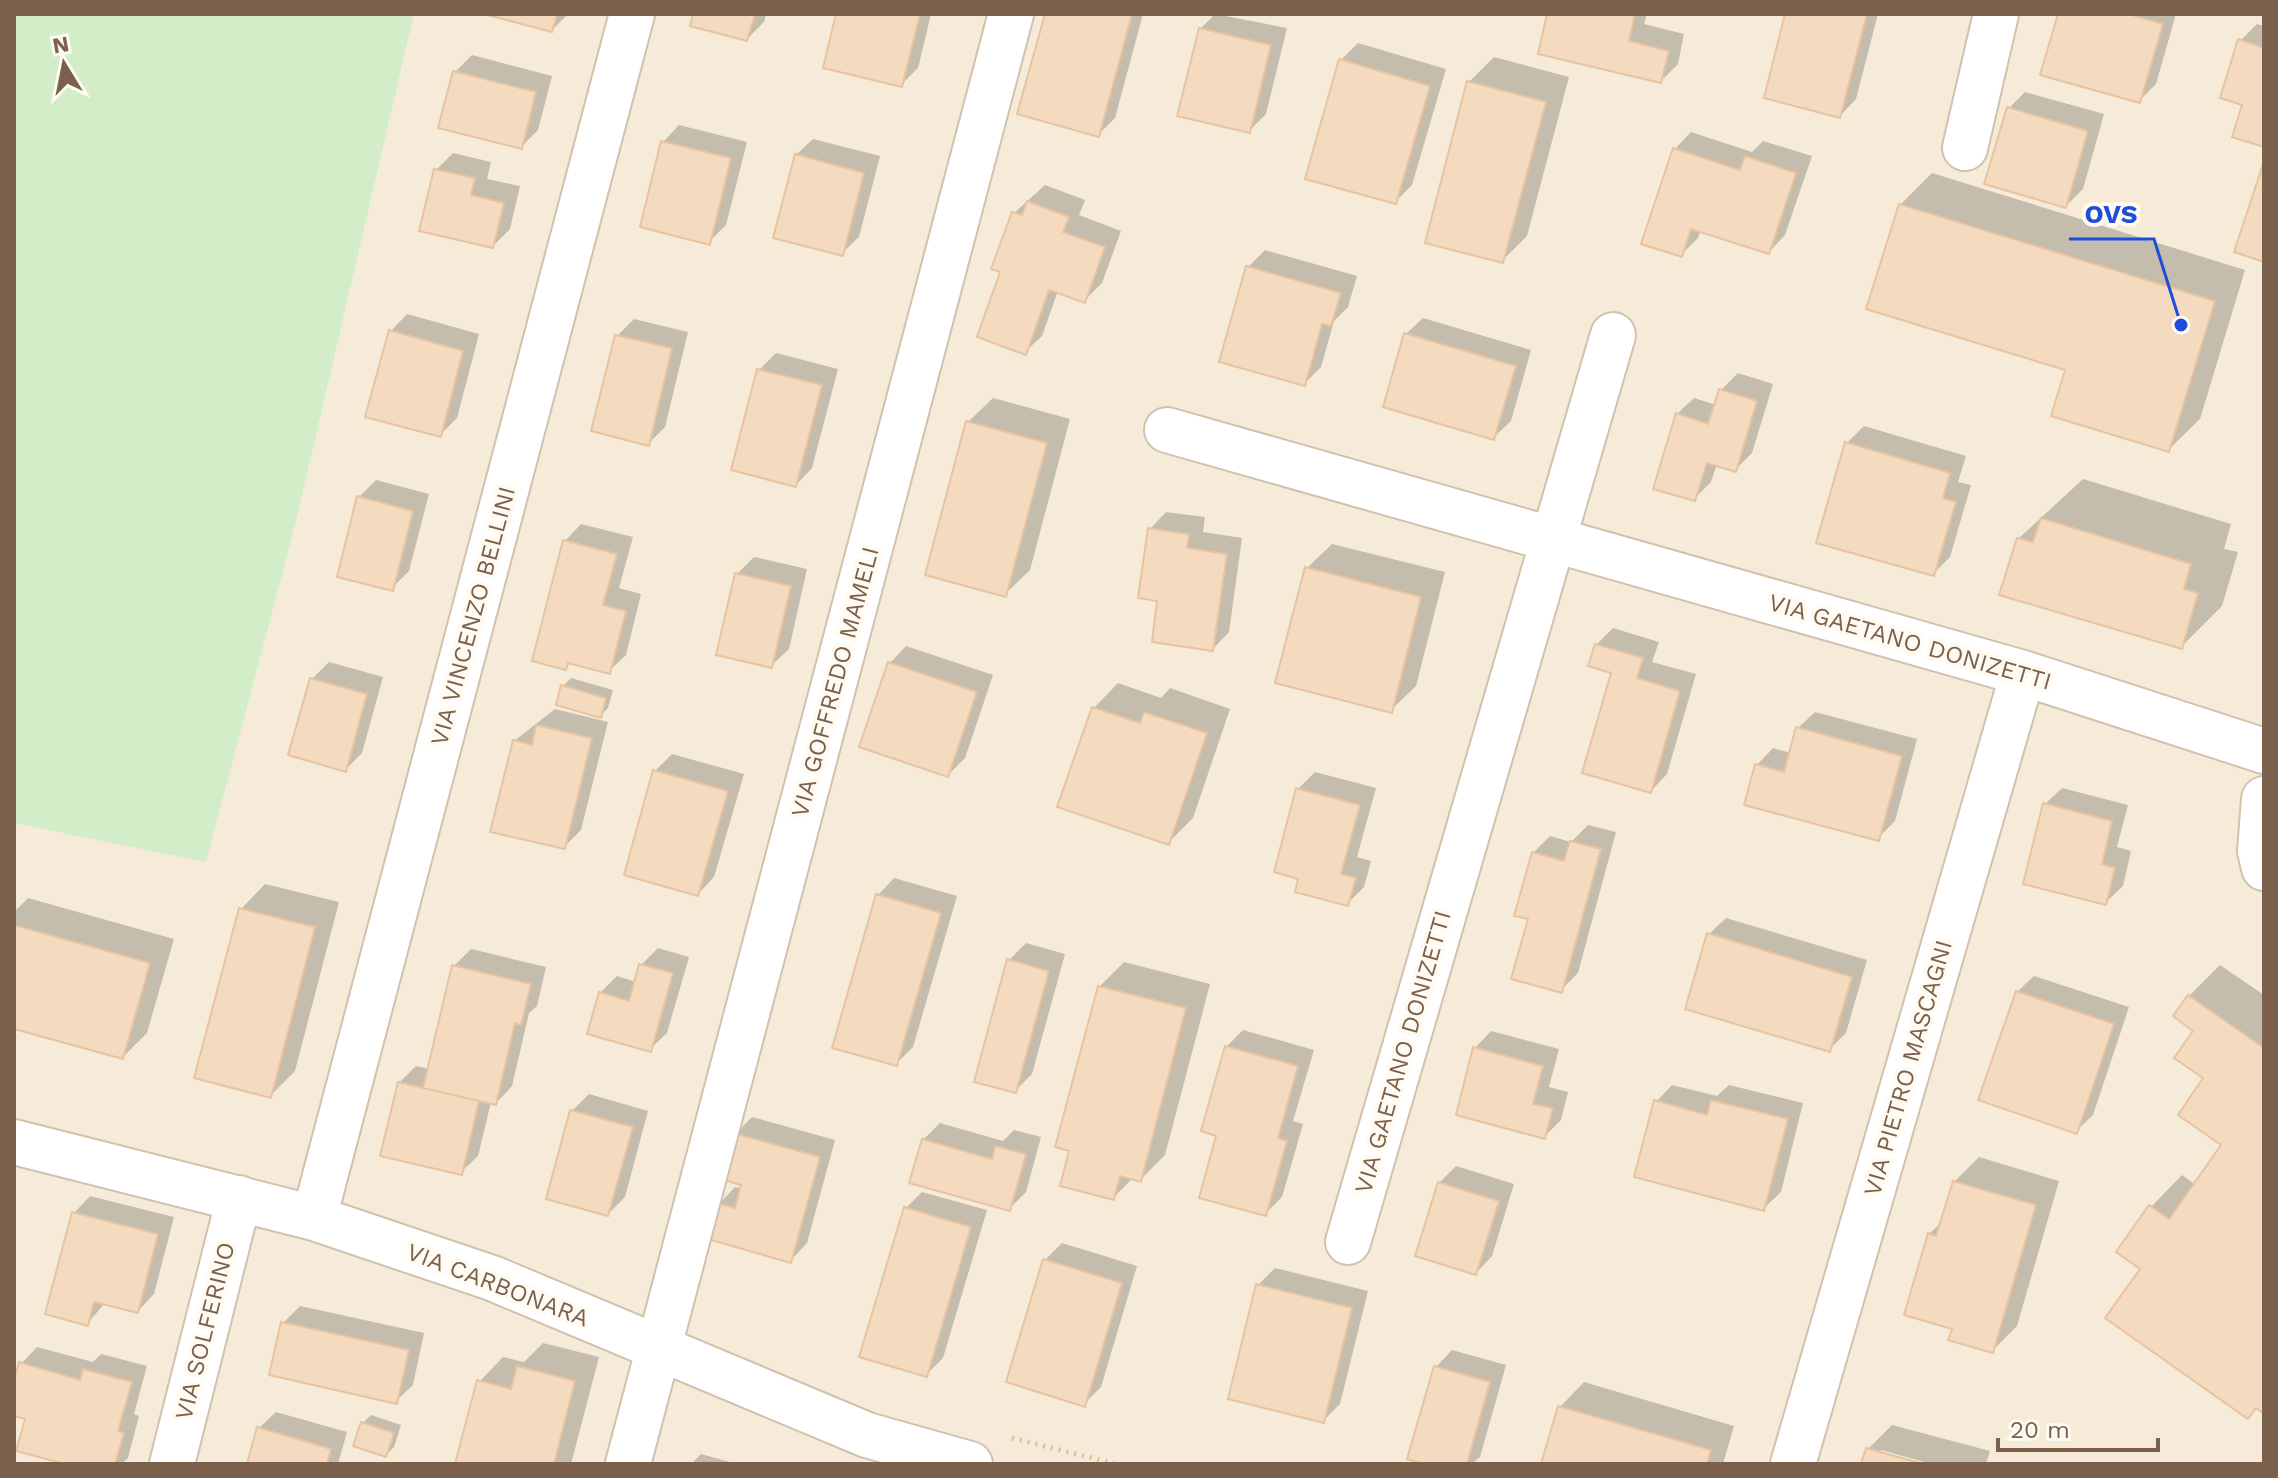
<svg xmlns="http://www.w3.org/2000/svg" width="2278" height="1478" font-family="'Work Sans',sans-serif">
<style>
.residential{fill:#f6ebd8}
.green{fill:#d2edc7}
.shadow{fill:#0003}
.building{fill:#f4dbc0;stroke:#e8c3a0;stroke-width:2}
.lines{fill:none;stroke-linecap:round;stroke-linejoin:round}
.minor-casing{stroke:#d2c1ae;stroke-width:48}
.secondary-casing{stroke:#d5c2ac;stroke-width:48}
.path{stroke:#dabea2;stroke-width:5;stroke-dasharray:2 6;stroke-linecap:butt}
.minor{stroke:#fff;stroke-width:44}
.secondary{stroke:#fff;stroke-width:44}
.labels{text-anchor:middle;stroke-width:8;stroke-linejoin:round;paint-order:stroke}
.street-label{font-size:24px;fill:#7b614b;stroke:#fffbf2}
.leader{fill:none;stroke:#1d4ed8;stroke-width:3}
.callout-dot{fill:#1d4ed8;stroke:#fffbf2;stroke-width:3}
.callout-label{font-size:26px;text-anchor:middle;font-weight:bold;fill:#1d4ed8;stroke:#fffbf2;stroke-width:8;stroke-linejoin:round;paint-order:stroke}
</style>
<rect width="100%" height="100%" fill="#fdf8ea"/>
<path class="residential" d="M414 14H2264V1464H14V823L206 861 295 526Z"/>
<path class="green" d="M14 14H414L295 526 206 862 14 823Z"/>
<path class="shadow" d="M491 14H568L552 30Z
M695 14H766L764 22 747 39Z
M839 14H931L918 68 901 85Z
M1047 14H1143L1115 118 1098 135Z
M1215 14 1287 28 1266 114 1249 131 1200 29Z
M1549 14H1647L1644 24 1684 34 1678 64 1661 81Z
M1787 14H1878L1856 99 1840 116Z
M2060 14H2176L2156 84 2139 101Z
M2257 24 2264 26V145L2245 104 2240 41Z
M1358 43 1446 69 1412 185 1395 202 1341 60Z
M472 55 552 76 538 130 521 147 455 72Z
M1494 57 1569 77 1527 236 1502 261 1469 82Z
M2025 92 2104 114 2083 189 2066 206 2008 109Z
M679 125 747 142 726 225 709 242 663 142Z
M1691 132 1752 152 1763 141 1812 156 1785 235 1769 252 1701 230 1698 238 1681 255 1675 149Z
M813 139 880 156 859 237 842 253 796 155Z
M453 153 491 162 487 179 520 186 510 229 493 246 436 170Z
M1932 173 2245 270 2200 419 2168 450 2067 369 1900 205Z
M1045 185 1085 200 1079 215 1121 231 1102 283 1085 300 1058 291 1042 336 1025 352 1002 271 1014 213Z
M1265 250 1357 276 1348 307 1334 321 1321 367 1304 384 1248 267Z
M407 314 479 334 457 418 440 435 391 331Z
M1423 318 1531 350 1511 421 1494 437 1406 334Z
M634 319 688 332 665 427 648 444 617 336Z
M776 353 838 369 812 468 796 485 759 370Z
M1738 373 1773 384 1752 453 1735 470 1717 464 1711 482 1694 499 1677 414 1694 398 1716 405 1721 390Z
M993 398 1070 419 1030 570 1005 594 968 422Z
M1864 426 1966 456 1958 482 1971 485 1950 557 1933 574 1847 443Z
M2083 479 2231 524 2224 549 2238 552 2222 606 2181 647 2018 539Z
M376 480 429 494 409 571 392 588 359 497Z
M1166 512 1205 517 1203 532 1242 538 1229 632 1213 649 1160 599 1150 529Z
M581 524 633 537 619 588 641 594 626 655 609 671 571 662 566 667 565 541Z
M1332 544 1445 572 1416 686 1391 710 1307 568Z
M754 557 807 569 789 649 772 665 737 574Z
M1613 628 1659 642 1652 662 1696 674 1667 774 1651 791 1613 672 1596 645Z
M906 646 993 675 965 758 948 775 890 663Z
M329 662 383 677 362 753 345 770 312 679Z
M571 678 613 690 608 708 600 716 563 686Z
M1118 683 1161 698 1170 688 1230 709 1193 818 1168 843 1094 708Z
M555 709 608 722 581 830 564 847 514 741Z
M1815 712 1917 739 1895 821 1878 838 1757 765 1773 748 1791 753 1798 728Z
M672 754 744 774 714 877 698 894 655 771Z
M1315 772 1376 788 1357 857 1371 861 1364 887 1347 904 1301 877 1298 789Z
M2062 788 2128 805 2117 847 2131 851 2123 886 2106 902 2045 804Z
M1588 825 1616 832 1578 973 1561 990 1530 917 1533 853 1550 836 1571 842Z
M894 878 957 896 913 1047 896 1064 878 895Z
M265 884 339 902 295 1071 270 1096 241 909Z
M28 898 174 939 147 1033 123 1057 14 1027V912Z
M1726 918 1867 960 1846 1033 1829 1050 1709 934Z
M1026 943 1065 954 1032 1074 1015 1091 1009 960Z
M658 948 689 957 667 1033 650 1049 600 993 617 976 636 982 641 965Z
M471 949 546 967 537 1006 529 1013 512 1086 496 1103 491 1102 478 1156 461 1172 399 1083 416 1066 430 1069 454 966Z
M1124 962 1210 984 1165 1155 1140 1180 1133 1178 1113 1198 1072 1150 1099 987Z
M2220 965 2264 995V1412L2257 1407 2248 1416 2142 1268 2151 1207 2182 1175 2196 1185 2224 1145 2189 996Z
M2034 976 2129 1007 2093 1115 2076 1131 2017 992Z
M1243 1030 1314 1050 1293 1121 1303 1124 1282 1197 1265 1214 1218 1135 1226 1047Z
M1491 1031 1559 1049 1549 1087 1568 1092 1561 1120 1545 1136 1475 1048Z
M1672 1085 1717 1096 1729 1085 1803 1103 1781 1192 1764 1208 1656 1102Z
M589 1094 648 1111 625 1197 608 1214 572 1111Z
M752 1117 835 1140 807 1243 791 1260 719 1204 735 1187 742 1189 735 1134Z
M940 1123 1003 1141 1014 1130 1041 1137 1026 1192 1009 1209 923 1140Z
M1979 1157 2059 1181 2017 1326 1992 1351 1954 1328 1929 1234 1943 1221 1954 1182Z
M1456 1166 1514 1184 1492 1256 1476 1273 1439 1183Z
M922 1192 987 1210 943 1358 926 1375 906 1208Z
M90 1196 174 1217 154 1294 138 1311 105 1303 87 1324 74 1213Z
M1062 1243 1137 1266 1101 1387 1084 1404 1045 1260Z
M1275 1268 1368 1291 1340 1404 1323 1421 1258 1285Z
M300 1306 424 1333 413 1385 396 1401 283 1323Z
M543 1343 599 1357 571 1464H458L479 1382 503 1357 524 1362Z
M37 1347 93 1362 101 1354 147 1366 134 1414 139 1416 128 1458 121 1464H72L27 1418 14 1414V1387L21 1364Z
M1452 1350 1506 1365 1480 1457 1472 1464H1430L1436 1367Z
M1584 1382 1734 1426 1723 1464H1543L1560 1407Z
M276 1412 347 1432 338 1464H249L259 1428Z
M371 1415 401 1425 394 1447 386 1455 363 1423Z
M1892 1425 1990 1451 1986 1464H1931L1881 1450V1455L1916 1464H1863L1868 1449Z
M701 1454 737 1464H691Z"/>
<path class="building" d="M484 14H557L552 32Z
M693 14H755L747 41 690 26Z
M836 14H920L902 87 823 68Z
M1045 14H1132L1099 137 1017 114Z
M1547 14H1635L1629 41 1669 51 1661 83 1538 54Z
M1785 14H1867L1840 118 1764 98Z
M2058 14H2129L2163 24 2140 103 2040 75Z
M1199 28 1271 45 1250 133 1177 116Z
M2238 39 2264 48V147L2232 137 2242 105 2220 98Z
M1339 59 1430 86 1396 204 1305 179Z
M453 71 536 92 522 149 438 128Z
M1467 81 1546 102 1503 263 1425 243Z
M2007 107 2088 131 2066 208 1984 184Z
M661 141 731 158 710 245 640 227Z
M1673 148 1740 170 1745 156 1796 173 1769 254 1691 229 1682 257 1641 244Z
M795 154 864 173 843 256 773 238Z
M2264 161V262L2234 252Z
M434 169 475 178 471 195 504 203 493 248 419 231Z
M1027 201 1069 217 1063 232 1105 247 1085 303 1049 290 1026 355 977 337 1000 272 991 269 1012 212 1022 215Z
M1899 204 2215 301 2169 452 2051 416 2065 370 1866 309Z
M1246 266 1341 293 1331 326 1322 324 1305 386 1219 362Z
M389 330 463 351 441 437 365 417Z
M1404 333 1516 366 1494 440 1383 407Z
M615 335 672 348 649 446 591 431Z
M757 369 822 385 796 487 731 470Z
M1719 389 1757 401 1736 472 1707 463 1695 501 1653 489 1676 413 1708 424Z
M966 421 1047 443 1006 597 925 575Z
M1845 442 1950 473 1943 498 1956 502 1934 576 1816 543Z
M357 496 413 511 393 591 337 577Z
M2041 518 2191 564 2184 589 2198 593 2182 649 1999 595 2017 538 2033 542Z
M1148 528 1189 534 1187 548 1227 554 1213 651 1152 642 1157 601 1138 598Z
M563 540 617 554 603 605 626 611 610 674 568 663 566 670 532 661Z
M1305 567 1421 597 1392 713 1275 683Z
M735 573 791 586 772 668 716 655Z
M1595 644 1643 658 1637 678 1680 691 1651 793 1582 773 1611 673 1588 666Z
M888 662 977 692 948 777 859 747Z
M310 678 367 694 346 772 288 755Z
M561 685 606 698 601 718 556 705Z
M1092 707 1140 723 1144 712 1207 733 1169 845 1057 807Z
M536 725 592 738 565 849 490 832 513 740 532 745Z
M1796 727 1902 756 1879 841 1744 805 1755 764 1784 772Z
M653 770 728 791 698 896 624 875Z
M1296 788 1360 805 1341 874 1356 878 1348 906 1295 892 1298 879 1274 872Z
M2043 803 2112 821 2102 864 2115 868 2106 905 2023 884Z
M1570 841 1601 849 1562 993 1511 979 1528 919 1514 916 1532 852 1564 861Z
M876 894 941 913 897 1066 832 1048Z
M239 908 315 927 271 1098 194 1078Z
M14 925 150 963 123 1059 14 1029Z
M1707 933 1852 977 1830 1052 1685 1009Z
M1007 959 1049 971 1016 1093 974 1082Z
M639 964 673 973 651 1052 587 1034 599 992 629 1001Z
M452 965 531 984 521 1025 515 1023 496 1105 423 1088Z
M1098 986 1186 1008 1141 1182 1120 1176 1114 1200 1060 1186 1069 1151 1055 1147Z
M2016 991 2114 1024 2077 1134 1978 1100Z
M2188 995 2264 1048V1414L2256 1408 2248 1419 2105 1318 2140 1269 2116 1252 2149 1205 2169 1219 2221 1145 2178 1115 2203 1078 2174 1058 2193 1031 2173 1016Z
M1225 1046 1298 1066 1278 1138 1287 1141 1266 1216 1199 1198 1216 1136 1201 1131Z
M1473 1047 1543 1066 1533 1104 1553 1108 1545 1139 1456 1115Z
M398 1082 479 1101 462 1175 380 1156Z
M1654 1100 1707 1115 1711 1100 1788 1119 1764 1211 1634 1177Z
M570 1110 633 1127 608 1216 546 1199Z
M733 1133 820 1157 791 1263 708 1239 717 1203 735 1208 741 1185 721 1179Z
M922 1139 992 1159 995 1146 1026 1154 1010 1211 909 1183Z
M1953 1181 2036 1205 1993 1353 1948 1340 1952 1329 1904 1315 1928 1233 1936 1236Z
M1438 1182 1499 1201 1476 1275 1415 1256Z
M904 1207 971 1227 927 1377 859 1357Z
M72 1212 158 1234 138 1313 94 1302 88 1326 45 1314Z
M1043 1259 1122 1283 1085 1407 1006 1382Z
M1256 1284 1352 1308 1324 1423 1228 1399Z
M281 1322 409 1350 397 1404 269 1375Z
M19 1362 80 1380 83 1369 132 1382 118 1431 124 1433 115 1464H65L16 1451 25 1419 14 1416V1380Z
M517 1366 575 1381 554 1464H455L477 1380 511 1389Z
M1434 1366 1490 1382 1467 1464H1423L1407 1459Z
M1558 1406 1711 1450 1707 1464H1541Z
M361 1422 394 1433 386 1457 353 1446Z
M257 1427 331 1449 327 1464H247Z
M1866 1448 1923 1464H1861Z"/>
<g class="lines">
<defs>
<path id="minor" d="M1965 148 1996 14
M1167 430 2023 673 2264 751
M14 1142 314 1218 492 1278 867 1435 970 1464
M314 1218 632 14
M1348 1242 1613 335
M172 1464 239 1198
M628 1464 1011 14
M1793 1464 2023 673"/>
<path id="secondary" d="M2264 799 2260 851 2264 868"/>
</defs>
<use href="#minor" class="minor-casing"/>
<use href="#secondary" class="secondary-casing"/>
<path class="path" d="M1012 1438 1116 1464"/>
<use href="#minor" class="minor"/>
<use href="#secondary" class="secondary"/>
</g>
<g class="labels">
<g class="street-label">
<text transform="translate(473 616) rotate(-75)" y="8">VIA VINCENZO BELLINI</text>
<text transform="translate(1910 642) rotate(16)" y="8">VIA GAETANO DONIZETTI</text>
<text transform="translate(835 682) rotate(-75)" y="8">VIA GOFFREDO MAMELI</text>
<text transform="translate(1403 1052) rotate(-74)" y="8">VIA GAETANO DONIZETTI</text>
<text transform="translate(1908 1068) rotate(-74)" y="8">VIA PIETRO MASCAGNI</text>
<text transform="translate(498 1285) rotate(21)" y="8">VIA CARBONARA</text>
<text transform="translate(205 1331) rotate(-76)" y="8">VIA SOLFERINO</text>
</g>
</g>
<path class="leader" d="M2181 325L2154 239H2069"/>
<circle class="callout-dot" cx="2181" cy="325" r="8"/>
<g class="callout-label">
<text x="2111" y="223">OVS</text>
</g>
<rect width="2278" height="1478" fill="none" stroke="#7b614b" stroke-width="32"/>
<g transform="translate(64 64) rotate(350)" stroke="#fffbf2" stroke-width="6" paint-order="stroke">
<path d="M0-6L14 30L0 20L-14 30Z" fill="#7b614b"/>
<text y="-12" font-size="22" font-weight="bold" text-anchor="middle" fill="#7b614b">N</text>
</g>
<path d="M1998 1438v12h160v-12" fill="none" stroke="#7b614b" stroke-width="4"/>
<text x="2010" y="1438" font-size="24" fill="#7b614b" stroke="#fffbf2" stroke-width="6" paint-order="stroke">20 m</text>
</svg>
